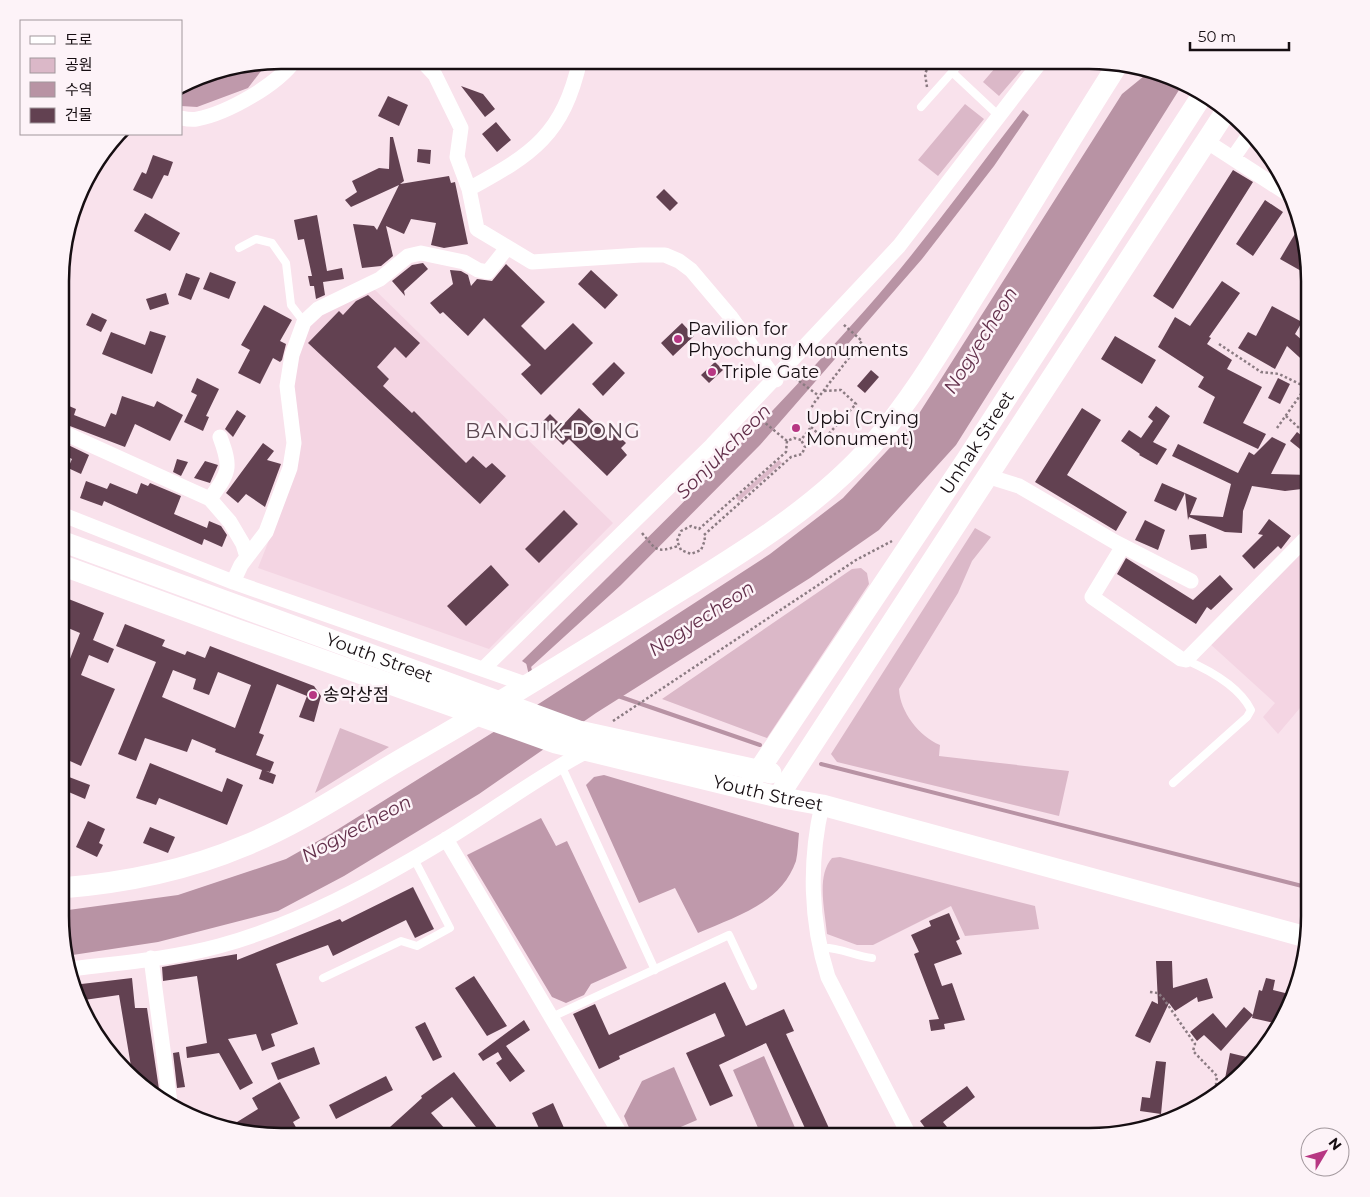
<svg xmlns="http://www.w3.org/2000/svg" width="1370" height="1197" font-family="Montserrat,'Noto Sans KR',sans-serif">
<style>
.built{fill:#f4d5e3}
.green{fill:#dbb8c8}
.forest{fill:#bf99ab}
.water{fill:#b893a4}
.lines{fill:none;stroke-linecap:round;stroke-linejoin:round}
.stream{stroke:#b893a4;stroke-width:4}
.building{fill:#624151;fill-rule:evenodd}
.path{stroke:#8b7b82;stroke-width:2.5;stroke-dasharray:2.5 2.5;stroke-linecap:butt}
.lane{stroke:#fff;stroke-width:8}
.street{stroke:#fff;stroke-width:15}
.secondary{stroke:#fff;stroke-width:21}
.poi-dot{fill:#b73783;stroke:#fdf3f8;stroke-width:2}
.labels{text-anchor:middle;stroke-width:5;stroke-linejoin:round;paint-order:stroke}
.poi-label{font-size:18px;fill:#160e12;stroke:#fdf3f8;text-anchor:start}
.street-label{font-size:18px;fill:#160e12;stroke:#fdf3f8}
.water-label{font-size:19px;font-style:italic;fill:#622f4a;stroke:#fdf3f8}
.quarter-label{font-size:20px;letter-spacing:1px;fill:#5b4851;stroke:#fdf3f8}
.rim{fill:none;stroke:#160e12;stroke-width:2.5}
</style>
<rect width="100%" height="100%" fill="#f9e2ec"/>
<path class="built" d="M372 287 613 523 489 649 258 568 297 469 292 389 296 356 305 330 321 315Z
M1310 542V716L1300 708 1278 734 1263 717 1275 703 1209 643Z"/>
<path class="green" d="M1002 60H1030L999 96 983 82Z
M965 104 984 119 938 176 918 160Z
M779 460 782 463 739 501 736 498Z
M975 528 991 537 972 561 958 593 899 689C900 712 919 736 940 745L939 756 1069 771 1059 816 837 762 831 754Z
M861 568 867 573 869 584 767 738 662 699 852 569Z
M340 728 389 747 315 793Z
M840 857 1035 906 1039 929 965 936 951 906 873 945H857L827 934C825 911 816 876 832 858Z"/>
<path class="forest" d="M268 62 248 88 197 107 181 106V88L209 72Z
M604 775 799 833C798 842 798 852 796 861 781 904 736 916 698 933L675 888 639 903 586 785 594 777Z
M541 818 556 846 567 841 627 968 591 984 584 995 566 1003 552 997 467 855Z
M764 1056 799 1137H762L733 1070Z
M674 1067 697 1120 676 1129 679 1137H633L624 1116 642 1081Z"/>
<path class="water" d="M1149 72 1184 82 956 445 879 530 810 578 596 713 479 794 344 876 278 911 158 942 66 956 60 931 61 911 178 895 286 859 332 833 540 703 770 554 843 498 913 423 1122 94Z
M1023 110 1029 115 994 166 922 259 760 445 621 585 531 667 522 661C639 547 757 432 866 309 922 246 971 177 1023 110Z"/>
<g class="lines">
<path class="stream" d="M528 662 530 671
M618 696 760 745
M821 764 1310 888"/>
</g>
<path class="building" d="M461 86 483 94 495 109 485 117Z
M388 96 408 105 399 126 378 116Z
M496 122 511 140 497 152 482 134Z
M390 137H393L404 181 400 184 449 176 451 183 455 182 468 244 444 248 431 245 436 223 411 219 404 234 386 226 393 256 381 266 362 268 353 224 374 226 377 230 399 185 351 207 345 200 357 192 352 181 379 168 389 169Z
M418 149 431 150 430 164 417 162Z
M153 155 173 162 168 176 164 175 152 199 133 190 142 172 146 174Z
M1233 170 1253 182 1173 309 1153 296Z
M664 189 678 203 670 211 656 197Z
M1265 200 1283 212 1253 256 1236 244Z
M145 213 180 233 170 251 134 231Z
M317 215 327 271 342 268 344 279 323 282 325 295 316 299 314 286H310L308 276H312L304 239 298 240 294 220Z
M1299 227 1310 266V276L1280 259Z
M423 263 428 269 404 291 405 296 392 281 412 265Z
M506 264 545 302 521 326 545 350 573 323 593 343 541 395 521 374 531 365 484 318 468 336 443 312 440 314 430 303 453 284 450 270 461 271 468 275 471 286 477 279 492 281Z
M591 270 618 295 605 309 578 284Z
M210 272 236 282 229 299 203 289Z
M186 273 200 278 191 300 178 295Z
M1222 281 1240 293 1209 337 1211 338 1207 344 1232 360 1227 369 1262 387 1243 423 1266 434 1258 449 1203 423 1215 397 1198 387 1204 377 1158 347 1175 317 1190 326Z
M166 293 169 304 150 310 146 299Z
M368 295 420 343 406 358 395 347 377 367 389 379 383 386 412 413 414 411 466 463 473 456 486 468 492 463 506 476 480 504 308 343 339 311 343 315 356 301Z
M264 305 292 320 280 341 286 344 282 360 280 362 273 358 260 384 238 373 250 350 241 345Z
M1272 306 1302 322 1295 334 1310 347V367L1287 346 1275 369 1238 348 1248 332 1256 336Z
M92 313 107 320 101 332 86 325Z
M682 323 694 336 673 356 661 343Z
M150 331 166 336 152 374 102 354 111 332 145 345Z
M1115 336 1156 360 1142 384 1101 359Z
M614 362 625 373 603 396 592 384Z
M715 362 723 370 709 383 701 375Z
M871 370 879 377 865 393 857 386Z
M197 378 219 389 206 416 209 417 203 431 184 422 197 395 191 392Z
M1278 378 1290 384 1280 404 1268 398Z
M122 396 154 407 157 401 183 415 170 441 135 424 125 447 62 423V403L76 409 74 415 105 427 111 413 116 415Z
M1156 406 1170 416 1153 442 1167 449 1157 465 1139 455 1140 454 1121 441 1129 430 1141 438 1153 421 1148 417Z
M579 408 603 431 608 426 626 443 621 448 627 455 607 476 569 439 563 445 541 423 550 414 562 426Z
M1082 408 1101 420 1067 475 1127 512 1116 531 1035 482Z
M237 410 246 416 233 437 225 429Z
M1297 432 1310 442V457L1290 441Z
M1272 437 1286 444 1271 474 1310 475V488L1285 491 1252 486 1243 511 1242 533 1225 532 1189 517 1188 520 1185 493 1197 498 1190 515 1223 517 1231 484 1172 456 1178 444 1238 473 1249 452 1254 455Z
M62 442 89 455 81 474 68 468 72 459 62 454Z
M263 443 274 451 267 460 281 464 265 507 246 494 238 503 226 493Z
M177 459 188 462 181 476 173 472Z
M205 461 218 465 210 483 194 478Z
M86 481 107 489 110 483 137 494 141 483 148 486 150 483 181 496 174 514 207 528 209 521 221 526 227 535 222 547 204 539 202 545 104 501 102 506 80 498Z
M1162 483 1185 493 1176 511 1154 501Z
M564 510 578 524 539 563 525 549Z
M1269 519 1291 536 1281 549 1278 546 1254 569 1242 556 1263 535 1258 534Z
M1145 520 1165 530 1158 550 1135 540Z
M1206 534 1207 548 1191 550 1189 535Z
M1126 558 1193 600 1220 575 1233 589 1211 610 1207 607 1196 624 1117 574Z
M491 565 509 585 466 626 447 606Z
M61 596 104 613 93 640 114 649 108 663 89 655 81 675 115 689 81 766 61 757V682L80 633 61 625Z
M125 624 165 640 162 646 185 655 187 651 205 658 210 646 314 686 321 696 314 722 299 717 307 696 277 684 259 733 264 735 256 755 274 762 270 772 266 771 276 775 273 784 259 779 262 770 215 752 216 749 192 739 187 752 145 738 136 761 118 754 156 662 116 646ZM173 670 196 679 193 689 209 695 218 672 251 685 235 728 162 697Z
M150 763 222 792 227 778 243 785 227 825 159 798 156 805 136 798Z
M69 777 90 785 85 799 64 790Z
M88 821 105 829 99 843 103 845 97 857 76 847Z
M150 827 175 837 168 853 143 843Z
M413 887 434 929 415 938 406 920 333 956 328 945 276 964 298 1024 271 1034 275 1046 262 1051 256 1034 228 1039 253 1083 240 1090 219 1053 187 1058 186 1047 207 1043 197 976 163 981 162 967 237 954V960L340 919 342 922Z
M949 913 960 939 956 941 962 954 934 964 942 986 952 983 965 1020 944 1024 945 1029 931 1031 929 1020 939 1019 914 954 919 952 911 935 931 926 929 921Z
M1156 961H1172L1173 988 1207 978 1213 998 1198 1002 1197 997 1175 1011 1169 1003 1150 1043 1135 1036 1152 1001 1158 1004Z
M474 976 507 1026 487 1036 455 988Z
M132 978 135 1008H147L160 1096 133 1078 119 995 77 1001 73 985Z
M1266 978 1275 980 1273 990 1293 995 1291 1004 1278 1024 1252 1018 1259 990 1262 991Z
M725 982 746 1026 784 1009 794 1031 786 1034 833 1137H809L766 1043 719 1065 733 1096 710 1106 686 1053 725 1036 715 1013 619 1056 620 1059 599 1069 573 1014 595 1004 609 1035Z
M1244 1007 1253 1015 1221 1051 1204 1035 1197 1041 1190 1032 1213 1013 1226 1028Z
M524 1020 530 1030 506 1046 525 1071 510 1082 496 1063 502 1059 498 1052 483 1061 478 1054Z
M425 1022 442 1057 433 1061 415 1027Z
M314 1047 320 1064 278 1080 271 1063Z
M179 1052 185 1087 177 1088 173 1053Z
M1230 1053 1255 1059 1245 1073 1223 1089Z
M1156 1061 1166 1062 1161 1114 1140 1111 1142 1097 1150 1098Z
M454 1072 504 1137H484L452 1097 431 1113 445 1129 436 1137H379L422 1098 421 1096Z
M386 1076 393 1090 336 1119 329 1105Z
M280 1082 300 1118 293 1122 298 1131 290 1136 284 1127 270 1135 229 1127 258 1109 252 1098Z
M967 1086 975 1097 943 1122 955 1137H932L920 1121Z
M553 1103 568 1137H543L532 1113Z"/>
<g class="lines">
<path class="path" d="M940 60 946 66
M927 87 925 74 931 60
M1219 344 1261 372 1279 374 1306 387 1310 384
M795 378 819 396
M1286 416 1310 438
M758 417 787 441 794 438 801 440 811 427 808 414 814 403 862 341 843 324
M811 427 824 439 856 404 841 390 824 391
M1277 428 1306 387
M787 441 786 452 699 529 691 526 681 531 677 541 681 550 691 554 701 550 705 540 704 535 791 457 802 454 805 447 801 440
M642 533C657 551 656 553 678 546
M613 721 856 560 892 541
M1150 992 1158 993 1163 998 1195 1044 1193 1051 1217 1076 1216 1084 1224 1087"/>
<path class="lane" d="M952 72 999 116
M921 107 963 60
M239 248 256 239 272 243 286 263 291 305 304 322
M561 765 655 970
M1173 783 1247 717 1251 710C1239 686 1209 670 1186 660
M819 948C837 946 854 956 872 958
M323 978 401 941 417 946 450 928 413 857
M552 1017 729 935 753 986"/>
<path class="street" d="M421 60 435 75 461 128 457 157 469 189 477 229 532 262 641 255H665L679 261 691 270 730 316 776 380
M181 118C186 119 192 120 197 119 228 113 277 85 295 60
M1206 141 1291 196
M1233 158 1251 132
M469 189C533 154 563 135 580 60
M62 432 210 499 230 522 243 544 247 557
M987 476 1019 486 1115 542 1191 581
M210 499C229 472 232 469 220 437
M61 514 233 582 241 565 266 532 290 468 294 443 287 386 292 355 304 322 318 309 380 279 408 256 421 253 464 262 478 270 488 272 507 248
M1123 546 1092 597 1181 659 1186 660 1310 534
M233 582 528 685
M483 669 712 445 899 246 1042 60
M822 805C809 861 810 921 828 977L910 1137
M446 839 622 1137
M151 958 170 1103
M69 969C119 963 171 959 219 946 297 925 377 881 445 840 493 811 537 777 587 751"/>
<g class="secondary">
<path id="s1" d="M61 541 579 731 771 773"/>
<path id="s2" d="M61 565 238 630 556 743 778 797 822 805 1306 937"/>
<path id="s3" d="M747 788 967 459 1203 94"/>
<path d="M778 797 1226 111"/>
<path d="M61 888C123 883 185 871 244 846 306 821 362 781 421 748 500 703 577 655 654 607 729 560 812 513 872 445 913 398 945 343 978 290 1025 215 1070 139 1118 64"/>
</g>
</g>
<g class="poi-dot">
<circle cx="678" cy="339" r="5"/>
<circle cx="712" cy="372" r="5"/>
<circle cx="796" cy="428" r="5"/>
<circle cx="313" cy="695" r="5"/>
</g>
<g class="labels">
<g class="poi-label">
<text x="688" y="335">Pavilion for<tspan x="688" dy="21">Phyochung Monuments</tspan></text>
<text x="722" y="378">Triple Gate</text>
<text x="806" y="424">Upbi (Crying<tspan x="806" dy="21">Monument)</tspan></text>
<text x="323" y="701">송악상점</text>
</g>
<g class="street-label">
<text dy="6" stroke="none"><textPath href="#s3" startOffset="415">Unhak Street</textPath></text>
<text dy="6" stroke="none"><textPath href="#s1" startOffset="339">Youth Street</textPath></text>
<text dy="6" stroke="none"><textPath href="#s2" startOffset="744">Youth Street</textPath></text>
</g>
<g class="water-label">
<text transform="translate(980 340) rotate(-58)" y="7">Nogyecheon</text>
<text transform="translate(723 451) rotate(-45)" y="7">Sonjukcheon</text>
<text transform="translate(701 618) rotate(-33)" y="7">Nogyecheon</text>
<text transform="translate(356 828) rotate(-28)" y="7">Nogyecheon</text>
</g>
<g class="quarter-label">
<text x="553" y="438">BANGJIK-DONG</text>
</g>
</g>
<path d="M0 0H1370V1197H0ZM281 69H1089A212 212 0 0 1 1301 281V916A212 212 0 0 1 1089 1128H281A212 212 0 0 1 69 916V281A212 212 0 0 1 281 69Z" fill="#fdf3f8" fill-rule="evenodd"/>
<path class="rim" d="M281 69H1089A212 212 0 0 1 1301 281V916A212 212 0 0 1 1089 1128H281A212 212 0 0 1 69 916V281A212 212 0 0 1 281 69Z"/>
<rect x="20" y="20" width="162" height="115" fill="#fdf3f8" stroke="#a1979c"/>
<rect x="30" y="36" width="25" height="8" fill="#ffffff" stroke="#a1979c"/>
<text x="65" y="45" font-size="15" fill="#160e12">도로</text>
<rect x="30" y="58" width="25" height="15" fill="#dbb8c8" stroke="#a1979c"/>
<text x="65" y="70" font-size="15" fill="#160e12">공원</text>
<rect x="30" y="82" width="25" height="15" fill="#b893a4" stroke="#a1979c"/>
<text x="65" y="95" font-size="15" fill="#160e12">수역</text>
<rect x="30" y="108" width="25" height="15" fill="#624151" stroke="#a1979c"/>
<text x="65" y="120" font-size="15" fill="#160e12">건물</text>
<g transform="translate(1325 1152) rotate(52)"><circle r="24" fill="#fdf3f8" stroke="#a1979c"/>
<path d="M0-4L9 19L0 12L-9 19Z" fill="#b73783"/>
<text y="-8" font-size="14" font-weight="bold" text-anchor="middle" fill="#160e12">N</text>
</g>
<path d="M1190 42v8h99v-8" fill="none" stroke="#160e12" stroke-width="2.5"/>
<text x="1198" y="42" font-size="15" fill="#160e12" stroke="#fdf3f8" stroke-width="4" paint-order="stroke">50 m</text>
</svg>
